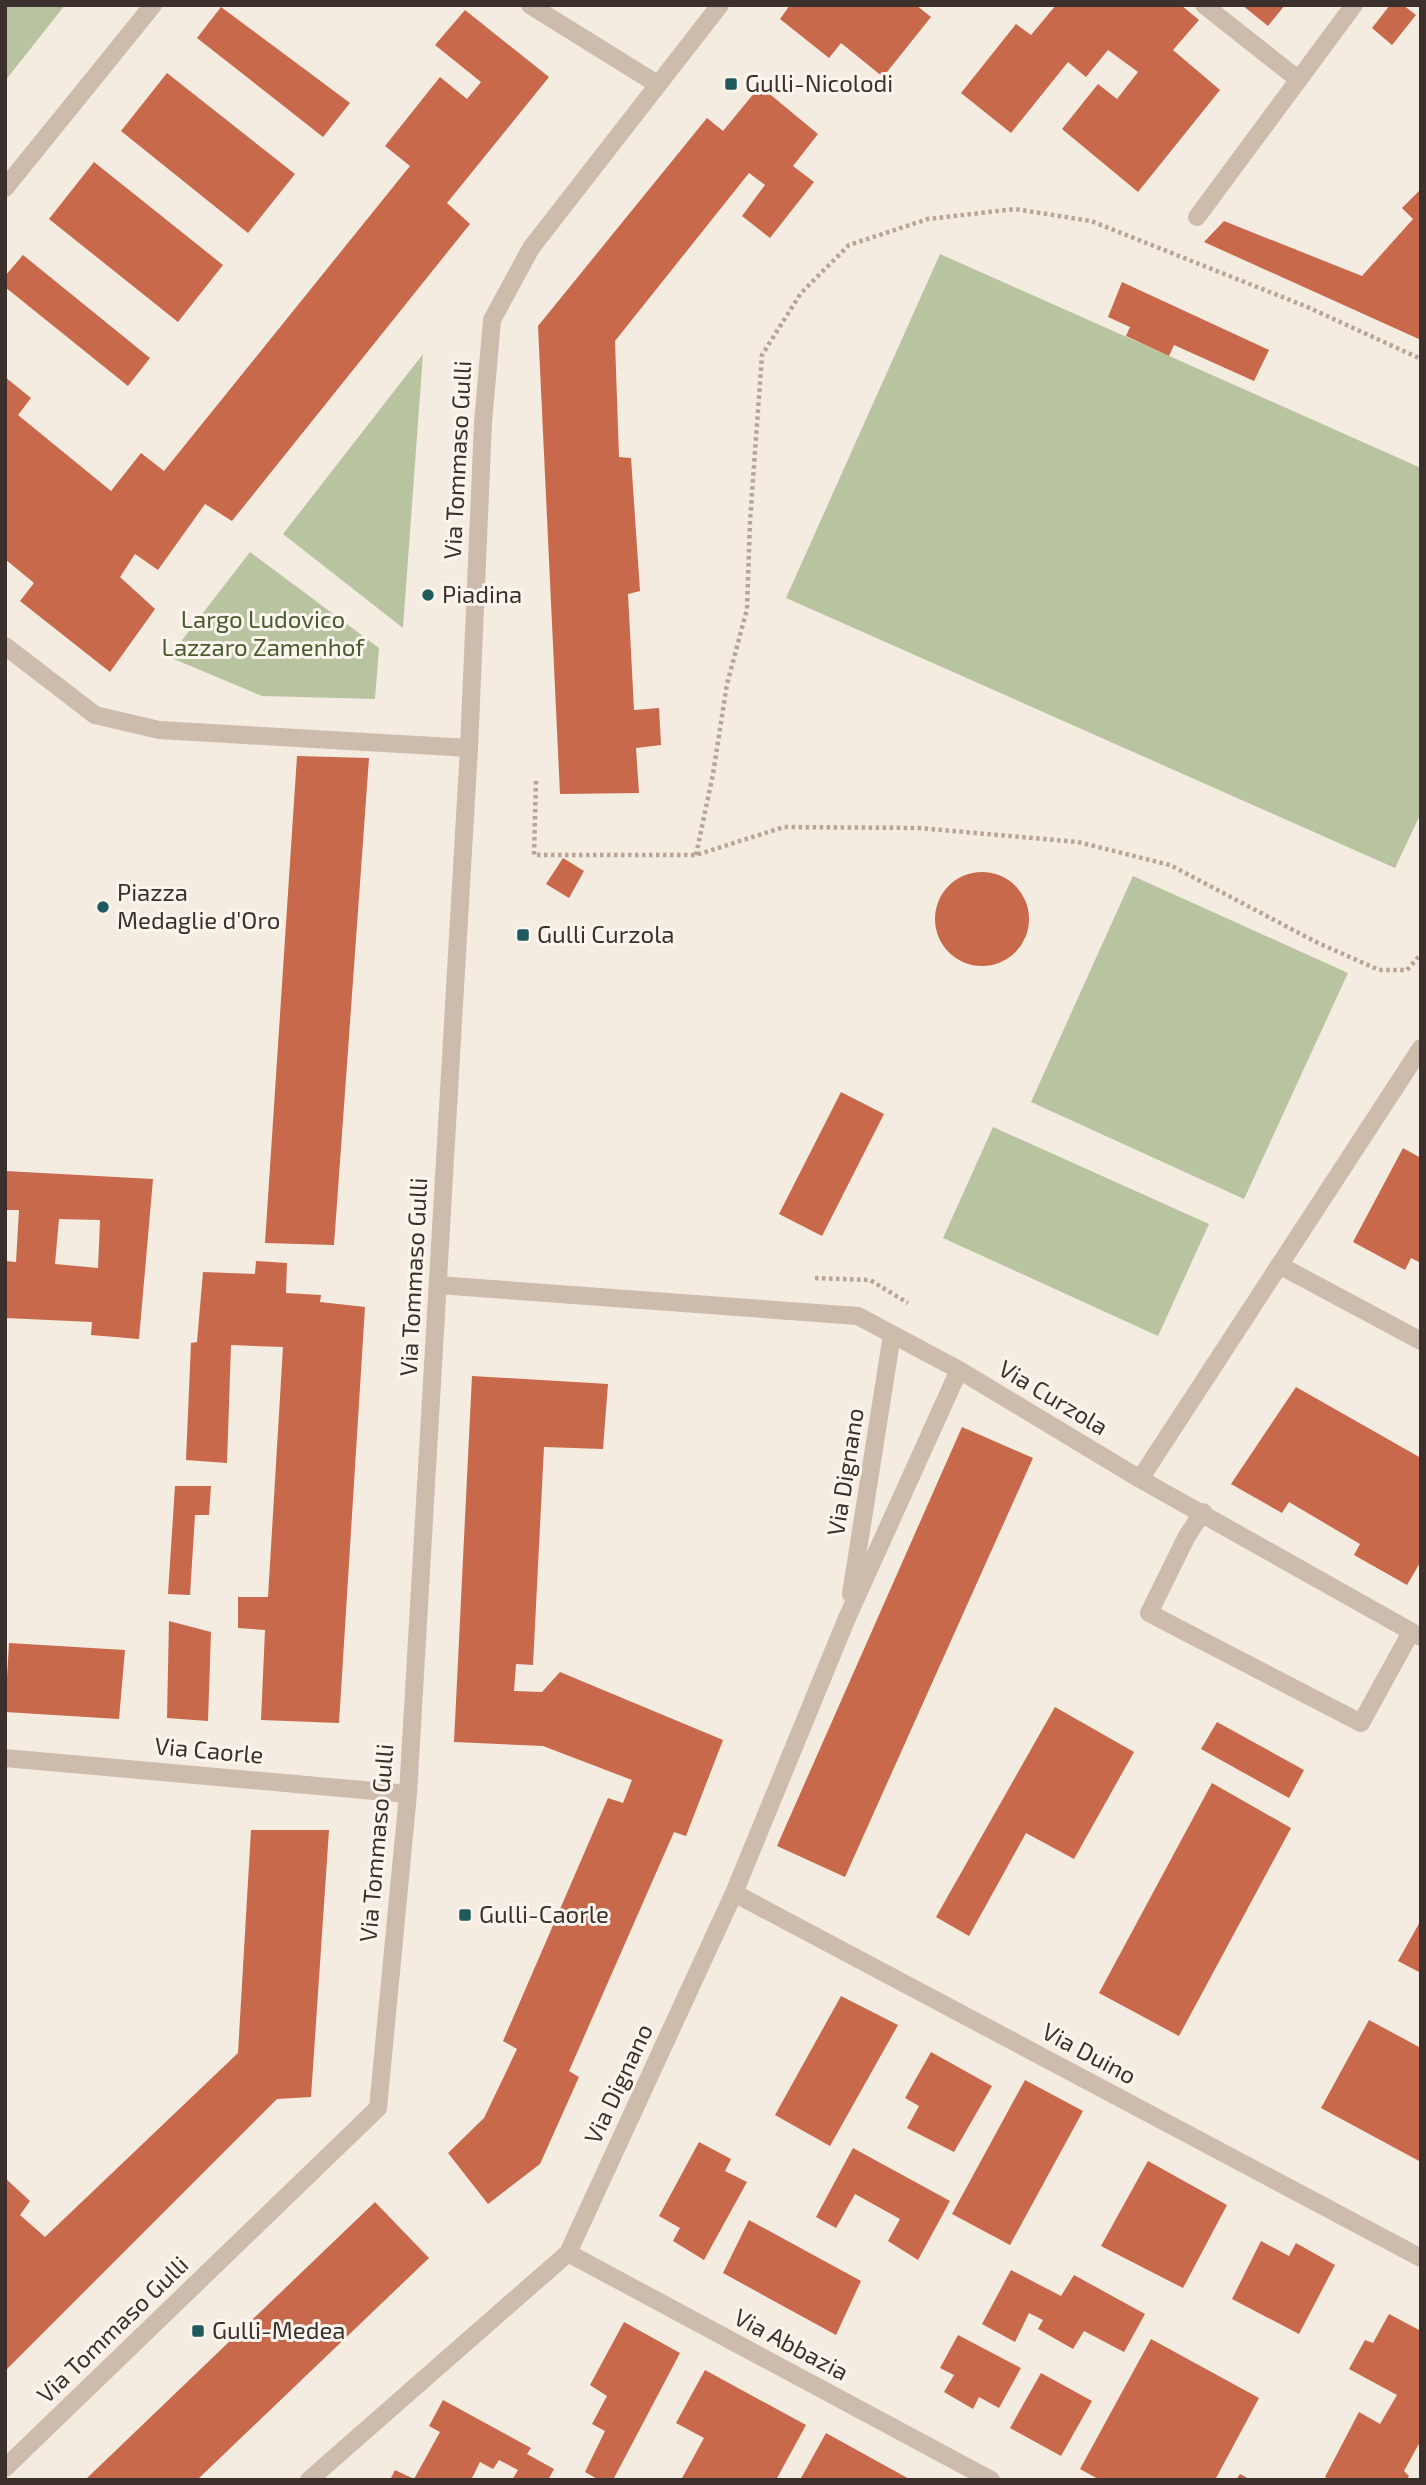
<svg xmlns="http://www.w3.org/2000/svg" width="1426" height="2485" font-family="'Exo 2',sans-serif">
<style>
.green{fill:#b8c4a0}
.building{fill:#c8694b;fill-rule:evenodd}
.lines{fill:none;stroke-linecap:round;stroke-linejoin:round}
.path{stroke:#b9a596;stroke-width:4.5;stroke-dasharray:3.5 3.5;stroke-linecap:butt}
.service{stroke:#cdbbac;stroke-width:18}
.minor{stroke:#cdbbac;stroke-width:18}
.poi-dot{fill:#1f5a5e;stroke:#fbf5ee;stroke-width:2.5}
.labels{text-anchor:middle;stroke-width:6;stroke-linejoin:round;paint-order:stroke}
.poi-label{font-size:24px;fill:#3b302b;stroke:#fbf5ee;text-anchor:start}
.street-label{font-size:24px;fill:#3b302b;stroke:#fbf5ee}
.park-label{font-size:24px;fill:#4a5a2e;stroke:#fbf5ee}
</style>
<rect width="100%" height="100%" fill="#f4ebe1"/>
<path class="green" d="M5 5H65L5 81Z
M940 254 1421 468V813L1395 868 786 598Z
M423 354 403 628 283 534Z
M250 552 379 648 375 699 262 696 169 657Z
M1133 876 1348 973 1244 1199 1031 1102Z
M993 1127 1209 1224 1158 1336 943 1238Z"/>
<path class="building" d="M790 5H916L931 17 883 77 841 43 829 58 780 19Z
M1056 5H1181L1199 20 1173 50 1220 90 1138 192 1062 129 1098 84 1117 99 1138 72 1108 50 1086 77 1068 62 1011 133 961 93 1016 24 1031 35Z
M1242 5H1285L1268 26Z
M1390 5H1403L1416 15 1392 45 1372 28Z
M221 7 350 103 323 137 197 38Z
M465 10 549 77 447 203 470 224 232 521 205 504 158 570 135 554 120 577 155 609 110 672 20 601 34 583 5 559V377L31 398 18 415 111 491 141 453 164 471 410 166 385 146 440 77 467 99 481 82 435 45Z
M167 73 295 174 248 233 121 131Z
M760 86 818 134 793 166 814 182 770 238 742 216 765 185 749 173 615 341 619 457 631 458 640 591 628 594 634 710 659 708 661 745 636 748 639 793 560 794 538 326 707 118 723 131Z
M94 162 223 265 178 322 49 219Z
M1421 189V340L1204 242 1224 221 1362 276 1413 219 1402 208Z
M23 255 150 358 128 386 5 287V276Z
M1122 282 1269 350 1254 381 1174 345 1169 356 1126 336 1130 327 1108 317Z
M297 756 369 758 334 1245 265 1243Z
M563 858 584 871 569 898 546 884Z
M935 919a47 47 0 1 1 94 0a47 47 0 1 1-94 0Z
M841 1092 884 1114 822 1236 779 1214Z
M1403 1148 1421 1158V1263L1411 1258 1405 1270 1353 1242Z
M5 1171 153 1179 139 1339 91 1335 92 1322 5 1318V1261L16 1262 19 1210H5ZM59 1219 100 1220 98 1268 55 1264Z
M256 1261 287 1263 286 1293 321 1295 320 1302 365 1307 339 1723 261 1720 265 1630 238 1628V1597H268L283 1347 231 1345 227 1463 186 1460 191 1343 197 1342 203 1272 255 1274Z
M472 1376 608 1384 603 1449 544 1447 533 1665 516 1664 514 1691 542 1692 560 1672 723 1740 686 1836 674 1832 569 2071 579 2077 540 2164 488 2204 448 2153 484 2118 517 2049 503 2041 608 1798 623 1803 632 1780 543 1746 454 1742Z
M1296 1387 1421 1458V1561L1407 1585 1354 1555 1360 1544 1289 1502 1282 1513 1231 1484Z
M962 1427 1033 1458 845 1877 777 1846Z
M175 1486H211L209 1515H195L190 1595 168 1594Z
M169 1621 211 1632 208 1721 167 1718Z
M9 1643 125 1650 119 1719 5 1712Z
M1055 1707 1134 1752 1074 1859 1026 1833 969 1936 936 1917Z
M1217 1722 1304 1770 1289 1798 1201 1749Z
M1212 1783 1291 1828 1179 2036 1099 1993Z
M251 1830H329L311 2097 277 2099 5 2371V2178L30 2201 20 2215 45 2237 238 2053Z
M1421 1920V1973L1398 1961Z
M841 1996 898 2025 830 2146 775 2115Z
M1369 2020 1421 2048V2162L1321 2108Z
M931 2052 992 2086 954 2152 907 2128 919 2106 905 2098Z
M1025 2080 1083 2111 1010 2245 952 2214Z
M699 2142 731 2159 725 2171 747 2182 704 2260 673 2241 680 2228 659 2216Z
M853 2148 950 2201 918 2260 888 2241 900 2219 855 2194 836 2228 816 2217Z
M1148 2161 1227 2205 1183 2288 1101 2246Z
M375 2202 429 2258 197 2480H85Z
M749 2220 861 2281 836 2335 723 2273Z
M1261 2241 1289 2256 1296 2243 1335 2265 1299 2334 1232 2299Z
M1011 2270 1061 2296 1074 2275 1145 2314 1124 2352 1084 2331 1073 2349 1038 2329 1043 2320 1029 2313 1015 2342 982 2324Z
M1389 2314 1421 2331V2440L1404 2471 1409 2476 1407 2480H1329L1325 2477 1359 2412 1380 2424 1397 2395 1349 2369 1365 2340 1373 2343Z
M624 2322 680 2353 613 2480H599L585 2472 605 2431 592 2424 607 2396 590 2385Z
M958 2335 1021 2368 999 2408 979 2397 973 2409 944 2392 954 2375 940 2368Z
M1151 2339 1259 2398 1215 2480H1100L1080 2469Z
M705 2370 806 2425 776 2480H681L704 2438 676 2423Z
M1041 2373 1092 2401 1061 2456 1010 2428Z
M443 2400 531 2448 527 2454 554 2469 548 2480H512L518 2470 499 2460 493 2469 480 2462 471 2480H390L395 2470 414 2479 440 2432 429 2426Z
M826 2433 911 2480H800Z
M1240 2474 1251 2480H1236Z"/>
<g class="lines">
<path class="path" d="M536 781 534 855H696L784 827 919 828 1078 842 1170 865 1316 942 1379 970H1407L1421 954
M696 855 713 774 727 684 747 609 750 521 762 355 801 293 849 245 928 219 1015 209 1091 221 1305 306 1421 359
M815 1278 870 1280 908 1303"/>
<path class="service" d="M1203 1512 1187 1536 1149 1613 1361 1723 1411 1632"/>
<path class="minor" d="M530 5 657 84
M1204 5 1299 80
M5 188 153 5
M1197 217 1354 5
M5 646 95 715 159 730 469 748
M1279 1265 1421 1341
M438 1285 858 1316 959 1370 1140 1479 1421 1048
M1140 1479 1421 1637
M851 1594 892 1335
M5 1758 408 1794
M734 1893 1421 2258
M568 2253 991 2480
M5 2468 378 2108 408 1794 469 748 483 423 492 320 531 248 720 5
M309 2480 568 2253 734 1893 847 1618 959 1370"/>
</g>
<g class="poi-dot">
<rect x="724" y="77" width="14" height="14" rx="3.5"/>
<circle cx="428" cy="595" r="7"/>
<circle cx="103" cy="907" r="7"/>
<rect x="516" y="928" width="14" height="14" rx="3.5"/>
<rect x="458" y="1908" width="14" height="14" rx="3.5"/>
<rect x="191" y="2324" width="14" height="14" rx="3.5"/>
</g>
<g class="labels">
<g class="poi-label">
<text x="745" y="92">Gulli-Nicolodi</text>
<text x="442" y="603">Piadina</text>
<text x="117" y="901">Piazza<tspan x="117" dy="28">Medaglie d'Oro</tspan></text>
<text x="537" y="943">Gulli Curzola</text>
<text x="479" y="1923">Gulli-Caorle</text>
<text x="212" y="2339">Gulli-Medea</text>
</g>
<g class="street-label">
<text transform="translate(458 460) rotate(-87)" y="8">Via Tommaso Gulli</text>
<text transform="translate(414 1277) rotate(-87)" y="8">Via Tommaso Gulli</text>
<text transform="translate(1053 1398) rotate(31)" y="8">Via Curzola</text>
<text transform="translate(846 1472) rotate(-81)" y="8">Via Dignano</text>
<text transform="translate(209 1751) rotate(5)" y="8">Via Caorle</text>
<text transform="translate(377 1843) rotate(-85)" y="8">Via Tommaso Gulli</text>
<text transform="translate(1089 2054) rotate(28)" y="8">Via Duino</text>
<text transform="translate(619 2084) rotate(-65)" y="8">Via Dignano</text>
<text transform="translate(113 2330) rotate(-44)" y="8">Via Tommaso Gulli</text>
<text transform="translate(791 2345) rotate(28)" y="8">Via Abbazia</text>
</g>
<g class="park-label">
<text x="263" y="628">Largo Ludovico<tspan x="263" dy="28">Lazzaro Zamenhof</tspan></text>
</g>
</g>
<rect width="1426" height="2485" fill="none" stroke="#3b302b" stroke-width="14"/>
</svg>
